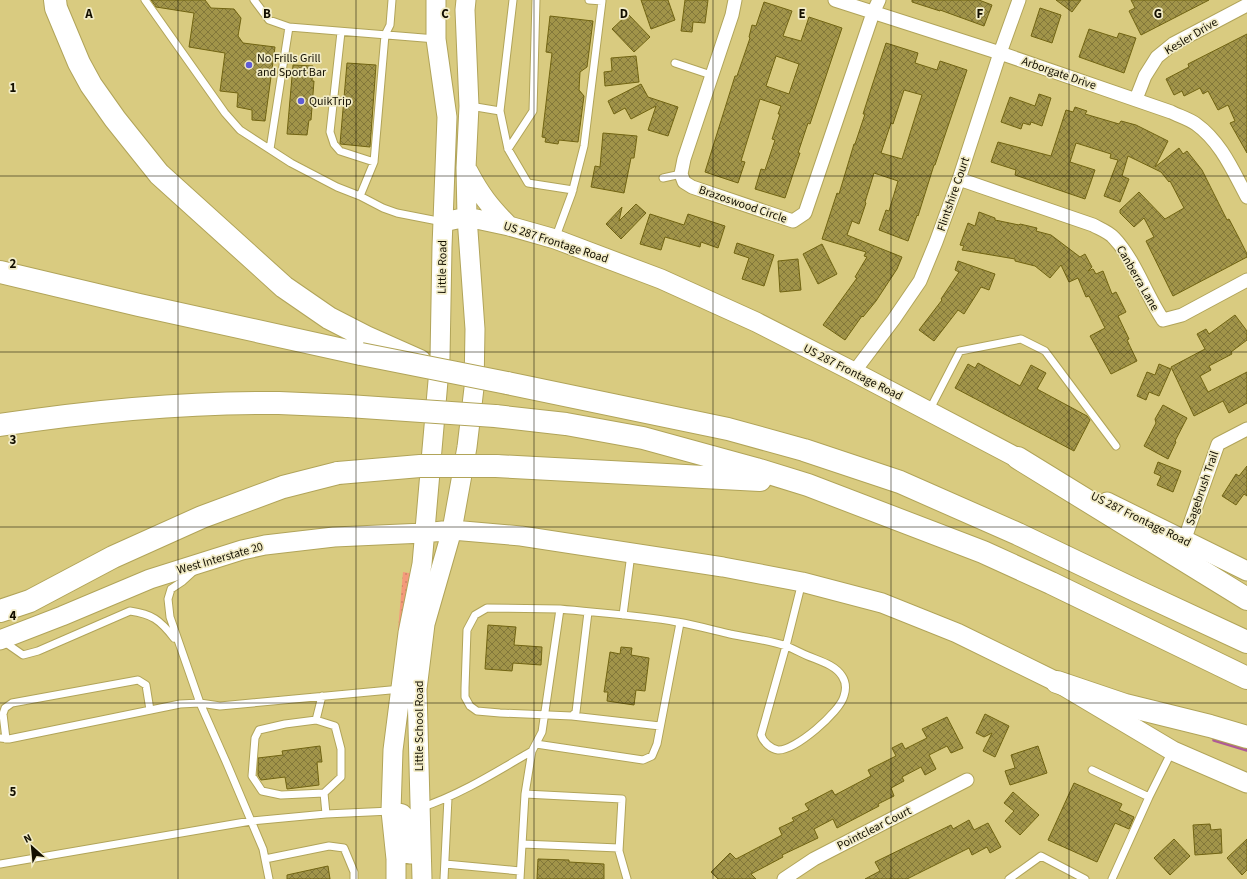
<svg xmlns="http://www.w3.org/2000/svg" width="1247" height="879" font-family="'Source Sans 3',sans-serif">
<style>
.grass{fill:url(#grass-dots)}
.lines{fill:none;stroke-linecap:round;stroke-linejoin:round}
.stream{stroke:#af5a96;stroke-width:3.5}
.building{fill:url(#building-cross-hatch);stroke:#716412;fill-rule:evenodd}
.lane-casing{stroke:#b1a459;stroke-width:9}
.street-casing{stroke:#b1a459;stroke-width:15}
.secondary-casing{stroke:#b1a459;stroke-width:21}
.highway-casing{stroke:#b1a459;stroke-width:24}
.lane{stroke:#fff;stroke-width:7}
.street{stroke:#fff;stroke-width:13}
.secondary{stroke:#fff;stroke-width:19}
.highway{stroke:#fff;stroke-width:22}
.highway-bridge-casing{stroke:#b1a459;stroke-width:24;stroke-linecap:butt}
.highway-bridge{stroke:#fff;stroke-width:22}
.grid{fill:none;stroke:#130f00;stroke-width:1;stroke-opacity:0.55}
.poi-dot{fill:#5f5cd5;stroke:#f2ecc7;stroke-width:1.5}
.labels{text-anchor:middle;stroke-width:3.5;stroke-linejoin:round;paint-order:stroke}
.street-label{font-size:12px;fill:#130f00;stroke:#f2ecc7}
.poi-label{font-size:12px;fill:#130f00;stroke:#f2ecc7;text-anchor:start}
.grid-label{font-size:13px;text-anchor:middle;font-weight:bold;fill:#130f00;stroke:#f2ecc7;stroke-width:3.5;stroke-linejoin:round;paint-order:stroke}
</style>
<defs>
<pattern id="grass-dots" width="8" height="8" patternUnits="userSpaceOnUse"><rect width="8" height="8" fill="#f49a7b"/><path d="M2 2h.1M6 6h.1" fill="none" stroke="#d08469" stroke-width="1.8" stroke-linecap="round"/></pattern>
<pattern id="building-cross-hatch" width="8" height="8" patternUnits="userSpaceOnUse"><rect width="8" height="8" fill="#a19449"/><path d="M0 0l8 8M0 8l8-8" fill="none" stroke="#82773a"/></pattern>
</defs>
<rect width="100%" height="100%" fill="#d9cb80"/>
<path class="grass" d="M403 572 415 574 406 715 407 725 402 724 397 673 398 630Z"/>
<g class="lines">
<path class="stream" d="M1214 740 1247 750"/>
</g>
<path class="building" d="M151 0H205L211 8 234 9 241 18 238 36 243 43 275 47 265 121 252 120V110L237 107 238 93 220 91 225 53 189 47 194 13 156 7Z
M641 0H668L675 20 651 29Z
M685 0H708L705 23 693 22 692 32 681 31Z
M912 0H979L992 5 984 26 940 10V11L912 2Z
M1056 0H1081L1072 12Z
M1131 0H1209L1141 35 1129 11 1135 8Z
M764 2 792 11 783 36 801 41 809 17 842 28 810 124 808 123 798 153H800L785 198 755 189 761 169 765 170 775 140 772 139 780 114H778L781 106 760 99 741 161 745 162 738 183 705 172 735 76H737L750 38 749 37 752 25 756 26ZM776 56 799 64 789 94 766 86Z
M1040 8 1061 15 1052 43 1031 36Z
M628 14 650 37 634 52 612 29Z
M550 16 593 21 587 67 580 72 579 90 584 96 578 142 559 140 558 144 545 142 546 138 542 137 552 53 546 52Z
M1089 29 1117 38 1119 33 1136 38 1124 73 1079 57Z
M1247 34V153L1230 123 1235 121 1228 105 1218 110 1208 91 1203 94 1200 88 1184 96 1182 91 1174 95 1166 79 1189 67 1188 64Z
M886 43 918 53 915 63 937 70 940 61 967 70 943 141 935 165H934L918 216 917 215 908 241 879 230 886 210 889 211 898 181 874 173 865 202 866 203 859 224 852 221 847 235 902 257 897 269 876 301 863 317 862 316 845 340 823 325 857 278 855 277 867 257 864 256 866 252 822 239 837 193 839 194 854 144H855L865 114H863L871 89ZM904 90 922 95 902 159 881 153 891 123 893 124Z
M636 56 639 82 605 86 604 72 612 71 611 58Z
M347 63 376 65 370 147 340 144Z
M293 65 313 66 312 81H314L311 120H309L307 135 287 134Z
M641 84 648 97 678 107 668 136 648 130 656 106 631 119 625 108 614 114 608 101Z
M1039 94 1051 98 1042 126 1031 122 1030 125 1023 123 1021 129 1001 122 1010 97 1035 106Z
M1075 107 1087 111 1085 114 1119 124 1121 121 1136 125 1168 141 1155 167 1179 148 1183 154 1187 151 1202 170 1227 220 1229 219 1240 240 1247 254V257L1173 296 1146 241 1154 237 1144 218 1134 227 1120 213V210L1139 192 1165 219 1184 208 1170 181 1169 182 1161 172 1128 156 1122 176 1129 179 1120 202 1104 196 1118 160 1110 158 1111 154 1076 143 1070 162 1095 170 1085 199 1015 175 1016 170 991 162 998 142 1051 156 1066 110 1073 112Z
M603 133 637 136 634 158H631L624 193 591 187 595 166 600 167Z
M636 204 646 213 621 239 606 224 622 207 619 221Z
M979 212 995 218V220L1019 225 1020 224 1037 228 1036 231 1051 235 1080 257 1085 254 1092 267 1088 271 1093 269 1096 274 1103 271 1112 294 1116 292 1126 312 1118 316 1129 339 1127 340 1137 361 1111 374 1090 336 1105 328 1089 296 1086 297 1078 278 1069 282 1061 265 1050 278 1035 266 1015 261V259L962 250 964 246 960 245 968 223 975 226Z
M650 214 684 225 688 214 725 226 718 248 701 242 700 247 665 237 661 250 640 244Z
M737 243 774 255 764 286 742 279 749 258 734 253Z
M822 244 837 274 818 284 803 254Z
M798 259 801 290 780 292 778 261Z
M958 261 995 274 989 290 981 287 964 314 958 310 934 341 919 330 942 300 941 299 959 272 955 270Z
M1235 315 1247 331V340L1231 352 1232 354 1209 366 1211 370 1200 376 1208 392 1247 372V403L1229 413 1223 401 1194 416 1171 367 1205 349 1197 334 1206 329 1209 334Z
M978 363 1020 386 1031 365 1046 373 1037 389 1087 416 1090 420 1074 451 955 388 968 364 975 368Z
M1159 364 1171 369 1159 396 1149 392 1146 400 1137 396 1147 372 1155 375Z
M1163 405 1187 418 1175 441 1176 442 1168 459 1144 446 1156 423 1155 419Z
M1158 462 1181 471 1173 492 1157 485 1161 476 1154 473Z
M1247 466V496L1244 494 1236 505 1222 496 1236 474 1239 476Z
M488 625 516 627 514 645 542 647 541 665 513 663 512 671 485 669Z
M621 647 632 648 631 655 649 658 645 691 636 690 634 705 607 701 608 692H604L610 652 620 654Z
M985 714 1009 726 995 757 983 751 992 733 984 737 976 733Z
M947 717 963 748 951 753 947 746 929 755 936 769 925 775 921 767 902 777 904 781 891 788 894 796 878 804 879 806 837 828 833 819 814 829 818 838 782 855 783 857 751 874 756 879H718L711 872 730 853 736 859 782 835 779 828 794 821 792 818 809 810 805 804 832 790 835 795 871 776 868 770 896 756 892 748 902 743 905 749 927 738 922 729Z
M320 746 322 762H317L319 785 287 789 285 777 261 780 258 775V758L283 755 282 751Z
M1038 746 1047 773 1010 785 1005 771 1015 768 1011 755Z
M1074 783 1122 804 1119 810 1134 817 1129 829 1115 823 1097 862 1048 840Z
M1013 792 1039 815 1020 835 1005 821 1014 811 1004 803Z
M969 820 974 830 988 823 1001 847 990 853 987 847 972 855 969 848 907 879H865L880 871 875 862 951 825 953 829Z
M1210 824 1211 830 1221 829 1222 853 1195 855 1193 825Z
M1174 839 1190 856 1170 875 1154 858Z
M1247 839V870L1242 875 1227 858Z
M538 859 569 860V862L604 864V879H537Z
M328 866 330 879H287V875Z"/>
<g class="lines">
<defs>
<path id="lane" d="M145 0 225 113 240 130 291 163 337 187 360 196 383 208 397 213 443 222
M254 0 269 20 289 27 436 39
M341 32 330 132 334 144 340 151 374 162
M675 63 711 75
M470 106 500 111 513 0
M500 111 508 149 528 183 573 190
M270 149 289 27
M508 149 533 111 536 0
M663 178 681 174
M360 196 374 162 385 35 390 25 392 0
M555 239 572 193 584 146 602 1 589 0
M929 411 960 351 1021 339 1045 351 1116 446
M194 571 183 581 171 589 168 599 170 617 200 703 227 764 263 849 269 879
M560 609 487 608 475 615 467 630 465 688V697L470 706 477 711 500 713 572 716 576 712 588 612
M623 615 631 554
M3 641 23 655 38 651 130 611C152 614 160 620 174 638
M572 716 660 726
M316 720 335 726 341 749V777L324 793 281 795 262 791 252 776 255 738 259 730 285 724Z
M316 720 322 696
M0 738 9 739 180 704 200 703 220 706 401 689
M6 739 3 714 5 708 12 703 138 680 146 685 150 710
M536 744 643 760 652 756 657 744 680 623
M1092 770 1149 797 1172 751
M324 793 326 814
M525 794 622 799 619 851 627 879
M420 808C460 795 496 772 532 751
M522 844 619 848
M265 859 329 846 344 848 354 872V879
M0 864 251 821 326 814 391 811
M445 864 520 871
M444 879 448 798
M520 879 525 794 530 763 532 751 542 732 560 609C599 613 639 615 677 622 695 625 713 630 730 634 749 638 769 640 786 646 794 649 801 653 808 656 820 661 835 665 842 676 846 682 846 690 844 696 840 712 795 751 778 750 771 749 763 742 761 735L786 646 802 582
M1009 879 1041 856 1085 879
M1112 879 1149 797"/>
<path id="street" d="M735 0 732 15 684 159 681 174 684 182 692 187 793 221 805 213 873 13 879 0
M835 0 1000 53 1171 112C1179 116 1189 119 1196 124 1221 142 1233 171 1247 197
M1136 99 1145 76 1157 57 1173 44 1247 5
M959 179 1093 225C1100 229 1109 232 1114 238 1135 260 1146 295 1163 320L1182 315 1247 280
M854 372 894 319 920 281 936 242 959 179 1000 53 1019 0
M1184 541 1218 444 1247 429
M784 879 814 859 967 780"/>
<path id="secondary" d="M468 171C480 194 490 207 509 226
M443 222 467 217 509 226 555 239 661 279 756 322 854 372 1031 465
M1107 502 1247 571
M0 640 62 616 150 579 242 550 265 545 334 537 424 533 452 530 521 536 723 567 802 582 882 603 957 633 1057 682 1173 751 1247 783
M391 811 402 814 406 819 410 854
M396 879V859L391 811 393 750 408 633 422 564 440 358 442 247 447 117 436 39V0
M422 879 417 689 425 624 452 530 467 447 474 388 475 329 467 217 466 168 469 106 465 10 466 0"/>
<path id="highway" d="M55 0 56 8 79 63 91 85 115 119 159 174 284 287 329 318 366 337 420 361
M0 272 139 305 361 354
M507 383 728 429 804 450 900 482 1018 534 1137 591 1247 642
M495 416 566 424 643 438 756 469 808 485 983 552 1051 583 1247 678
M0 425C92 411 186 402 279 403 302 404 325 405 348 406
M1018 458 1247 599
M496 466 760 480
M0 611 30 601 113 557 202 517 283 487 338 473
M1057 682 1125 705 1210 726 1247 737"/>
</defs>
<use href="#lane" class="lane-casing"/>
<use href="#street" class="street-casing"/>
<use href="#secondary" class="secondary-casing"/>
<use href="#highway" class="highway-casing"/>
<use href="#lane" class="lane"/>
<use href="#street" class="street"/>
<use href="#secondary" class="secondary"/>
<use href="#highway" class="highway"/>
<defs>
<path id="highway-bridge" d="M361 354 507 383
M348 406 495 416
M338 473 420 466H496"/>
</defs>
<use href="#highway-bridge" class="highway-bridge-casing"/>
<use href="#highway-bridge" class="highway-bridge"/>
</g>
<path class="grid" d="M178 0V879M356 0V879M534 0V879M713 0V879M891 0V879M1069 0V879M0 176H1247M0 352H1247M0 527H1247M0 703H1247"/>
<g class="poi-dot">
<circle cx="249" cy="65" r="4"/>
<circle cx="301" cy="101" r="4"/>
</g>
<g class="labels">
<g class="street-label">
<text transform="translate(1191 36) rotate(-31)" y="4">Kesler Drive</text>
<text transform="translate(1059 73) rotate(19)" y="4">Arborgate Drive</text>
<text transform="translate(953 194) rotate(-71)" y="4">Flintshire Court</text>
<text transform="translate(743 204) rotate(19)" y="4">Brazoswood Circle</text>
<text transform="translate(556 242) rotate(18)" y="4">US 287 Frontage Road</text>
<text transform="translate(442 267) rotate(-89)" y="4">Little Road</text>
<text transform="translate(1138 278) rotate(60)" y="4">Canberra Lane</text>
<text transform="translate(853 372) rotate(27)" y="4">US 287 Frontage Road</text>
<text transform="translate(1202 488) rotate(-71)" y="4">Sagebrush Trail</text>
<text transform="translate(1141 519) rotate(26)" y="4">US 287 Frontage Road</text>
<text transform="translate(220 558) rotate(-16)" y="4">West Interstate 20</text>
<text transform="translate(419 726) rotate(-90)" y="4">Little School Road</text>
<text transform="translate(874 828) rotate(-27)" y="4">Pointclear Court</text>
</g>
<g class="poi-label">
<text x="257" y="62">No Frills Grill<tspan x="257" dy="14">and Sport Bar</tspan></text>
<text x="309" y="105">QuikTrip</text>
</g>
</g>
<g class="grid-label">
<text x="89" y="18">A</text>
<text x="267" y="18">B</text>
<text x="445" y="18">C</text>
<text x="624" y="18">D</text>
<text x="802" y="18">E</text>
<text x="980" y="18">F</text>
<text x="1158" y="18">G</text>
<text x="13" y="92">1</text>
<text x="13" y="268">2</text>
<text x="13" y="444">3</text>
<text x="13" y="620">4</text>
<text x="13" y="796">5</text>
</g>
<g transform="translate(32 847) rotate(333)" stroke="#f2ecc7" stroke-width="3" paint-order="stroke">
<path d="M0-3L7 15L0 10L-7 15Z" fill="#130f00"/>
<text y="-6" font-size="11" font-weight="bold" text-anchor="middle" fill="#130f00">N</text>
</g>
</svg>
